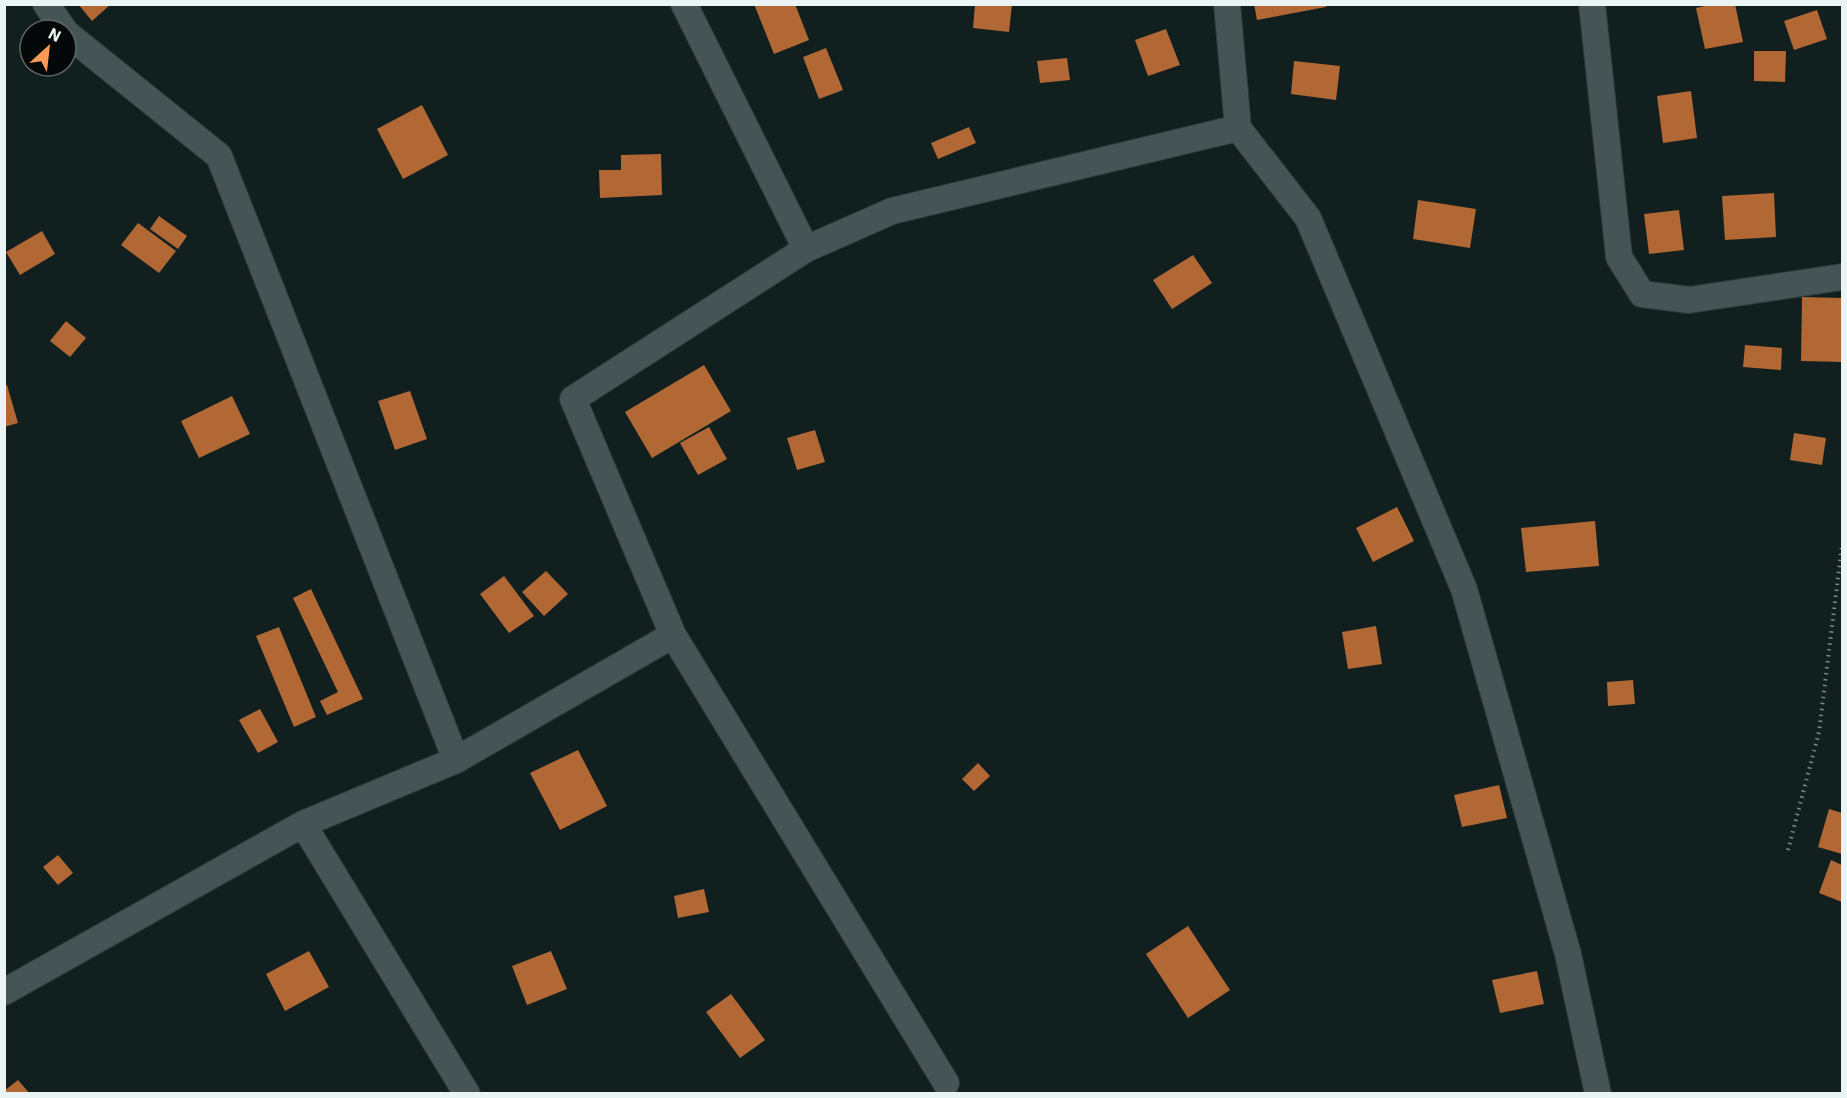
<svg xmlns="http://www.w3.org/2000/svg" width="1847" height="1098" font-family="'IBM Plex Sans',sans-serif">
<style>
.building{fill:#b16834}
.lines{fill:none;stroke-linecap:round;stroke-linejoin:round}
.street-casing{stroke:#303738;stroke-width:28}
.path{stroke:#7d8888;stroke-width:4;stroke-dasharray:1.5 4.5;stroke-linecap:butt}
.street{stroke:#455454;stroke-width:26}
</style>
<rect width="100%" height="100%" fill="#121f1f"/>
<path class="building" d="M78 4H111L92 21Z
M754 4H795L809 40 774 54Z
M975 4H1012L1009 32 973 28Z
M1254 4H1326V7L1257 20Z
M1714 4H1735L1743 42 1705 49 1696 8Z
M1817 10 1827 39 1794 50 1784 21Z
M1166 29 1180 65 1148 76 1135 40Z
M826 48 843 90 819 99 803 57Z
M1754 51H1786L1785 82 1754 81Z
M1067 58 1070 80 1040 83 1037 61Z
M1294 61 1340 66 1336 100 1291 94Z
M1691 91 1697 138 1663 143 1657 96Z
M422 105 448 155 403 179 377 129Z
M969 127 976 143 938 159 931 143Z
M661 154 662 195 600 198 599 170H621V155Z
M1774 193 1776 237 1725 240 1722 196Z
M1418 200 1476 209 1470 248 1413 239Z
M1679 210 1684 250 1649 254 1644 214Z
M159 216 187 236 178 249 150 229Z
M138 223 176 251 159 273 121 245Z
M42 231 55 254 20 275 6 252Z
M1193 255 1212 283 1172 309 1153 280Z
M1802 297 1842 298V362L1801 361Z
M66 321 86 338 70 357 50 341Z
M1745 345 1782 348 1781 370 1743 367Z
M704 365 731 411 652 458 625 412Z
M7 385 18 423 4 427V386Z
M410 391 427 439 395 450 378 401Z
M232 396 250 434 199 458 181 421Z
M709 427 727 459 698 475 680 443Z
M815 430 825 462 797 470 787 438Z
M1794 433 1826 438 1822 465 1790 460Z
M1397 507 1414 541 1373 562 1356 528Z
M1595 521 1599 566 1526 572 1521 528Z
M546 571 568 594 544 616 522 592Z
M504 576 534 616 509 633 480 594Z
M311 589 363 699 327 715 320 701 338 692 293 598Z
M1376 626 1382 664 1348 669 1342 632Z
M279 627 316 717 294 727 256 636Z
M1633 680 1635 704 1608 706 1607 682Z
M260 709 278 742 258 753 239 720Z
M578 750 607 806 560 830 530 773Z
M978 763 990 776 974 791 962 779Z
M1499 785 1507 818 1462 827 1454 795Z
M1829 809 1842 813V854L1818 847Z
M58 855 73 873 58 885 43 867Z
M1831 860 1842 865V902L1819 893Z
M704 889 709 912 678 918 674 896Z
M1188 926 1230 990 1188 1018 1146 954Z
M309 951 329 987 285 1011 266 974Z
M551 951 567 989 527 1005 512 966Z
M1537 971 1544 1004 1500 1013 1492 980Z
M731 994 765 1040 740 1058 706 1012Z
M18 1080 30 1094H4V1091Z"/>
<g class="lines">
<defs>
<path id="street" d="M46 4 64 30
M684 4 806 249
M1592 4 1619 257 1642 294 1689 300 1842 277
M66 33 219 156 456 760
M1238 128 1308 218 1464 589 1568 954 1598 1094
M673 635 946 1083
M303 824 467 1094
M4 992 303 824 456 760 673 635 573 399 806 249 892 211 1238 128 1227 4"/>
</defs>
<use href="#street" class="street-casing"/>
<path class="path" d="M1788 850 1819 732 1842 545"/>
<use href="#street" class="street"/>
</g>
<rect width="1847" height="1098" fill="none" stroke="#ebf4f4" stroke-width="12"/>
<g transform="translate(48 48) rotate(27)"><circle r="28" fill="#040808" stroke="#606666" stroke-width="1.5"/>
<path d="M0-4.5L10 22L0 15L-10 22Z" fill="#fe9b58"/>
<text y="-9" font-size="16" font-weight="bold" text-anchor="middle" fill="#ebf4f4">N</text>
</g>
</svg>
